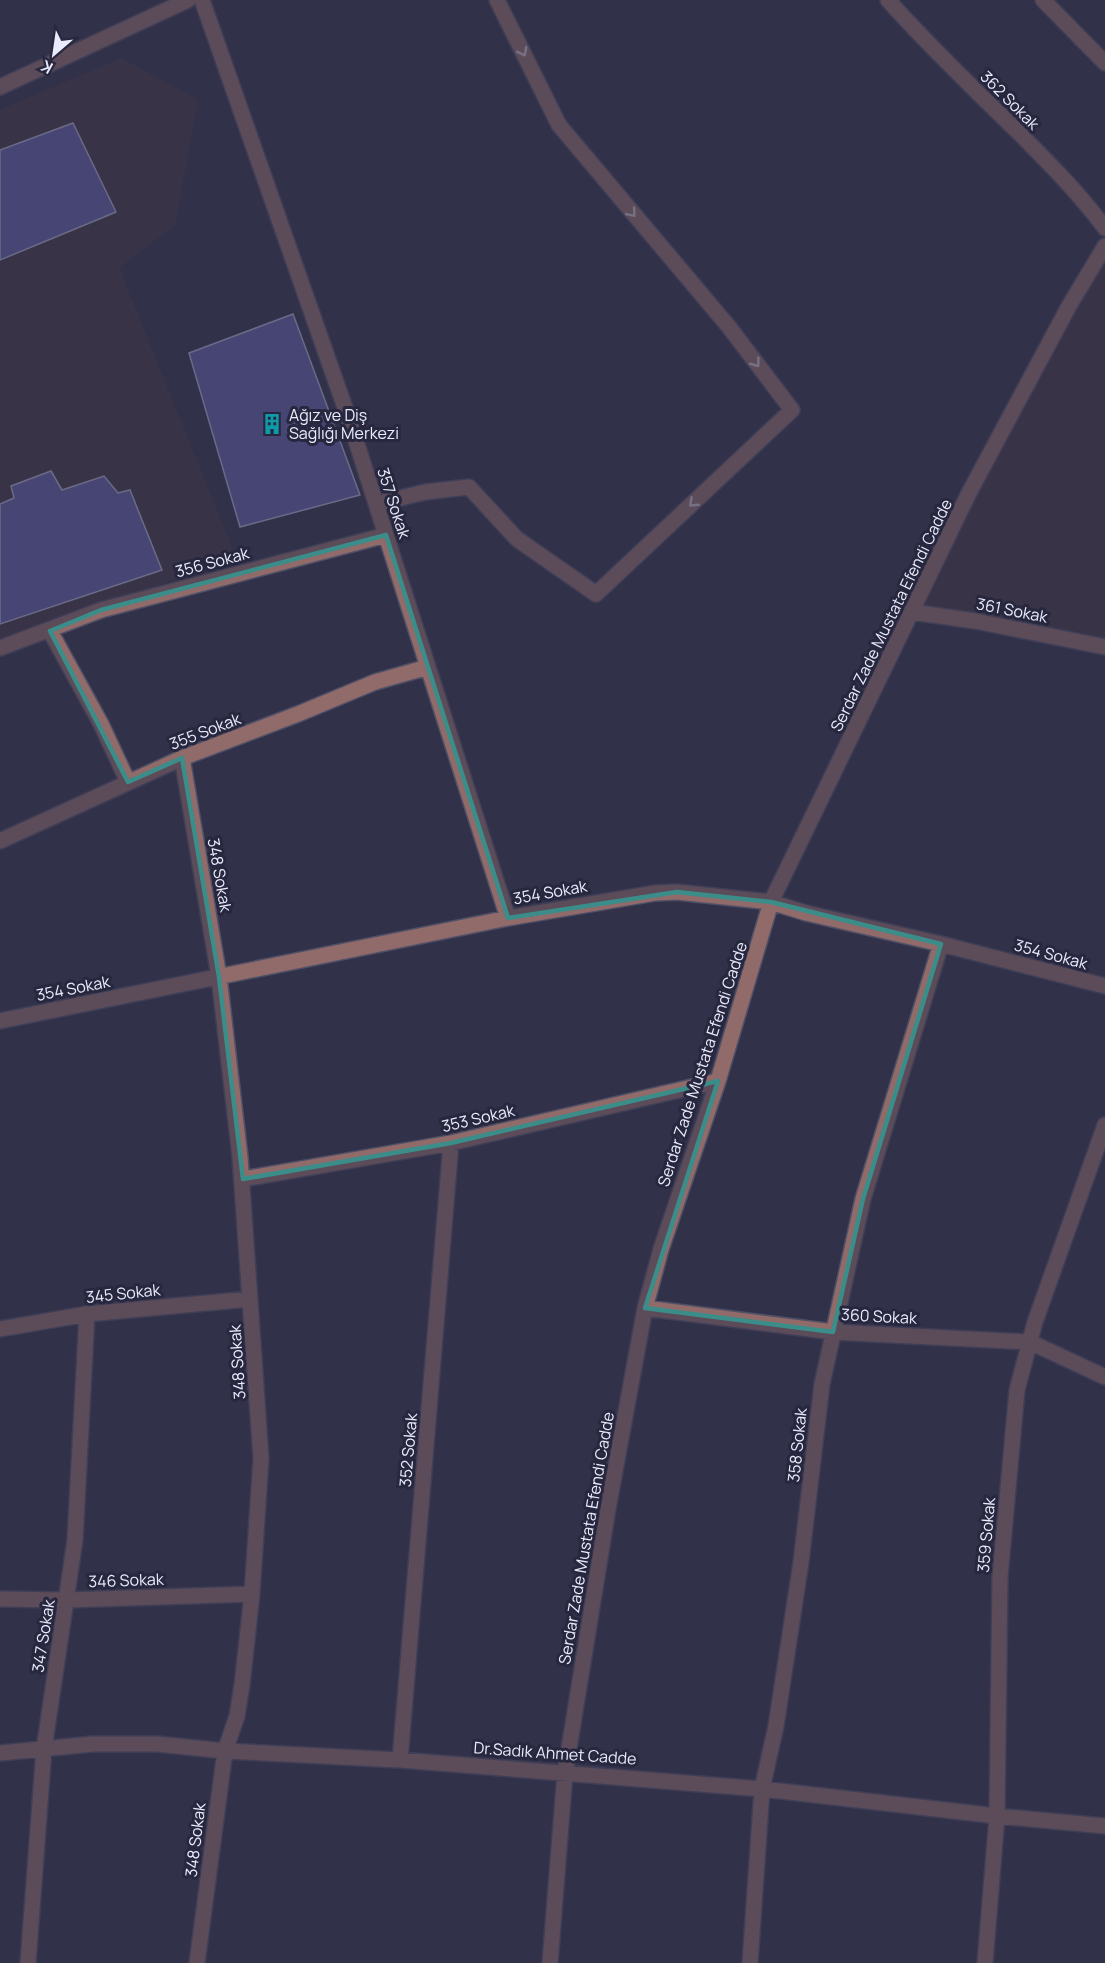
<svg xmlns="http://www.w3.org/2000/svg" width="1105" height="1963" font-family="Manrope,sans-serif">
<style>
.education{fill:#433745}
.building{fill:#615ea7;stroke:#afb0cf;stroke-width:1.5}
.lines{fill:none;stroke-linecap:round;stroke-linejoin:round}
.minor-casing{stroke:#4f4f66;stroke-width:18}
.minor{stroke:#916a6a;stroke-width:15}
.oneway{stroke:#cbbec8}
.marked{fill:none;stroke:#3b8d8a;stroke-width:4.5;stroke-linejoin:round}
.labels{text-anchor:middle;stroke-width:6;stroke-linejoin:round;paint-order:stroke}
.street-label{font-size:16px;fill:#eaebfb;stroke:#27273f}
.poi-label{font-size:16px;fill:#eaebfb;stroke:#27273f;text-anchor:start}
</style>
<rect width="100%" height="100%" fill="#31314a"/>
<path class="education" d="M121 58 198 100 175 225 119 268 235 555 0 648V110Z
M1105 246V649L912 612Z"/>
<path class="building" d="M73 123 116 212 0 260V150Z
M293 314 360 495 240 527 189 353Z
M51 471 62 490 104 476 118 493 130 490 162 570 0 624V504L14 498 11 486Z"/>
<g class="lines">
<defs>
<path id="minor" d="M202 0 349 419 508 918
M888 0C928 45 972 87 1016 130 1047 161 1078 192 1105 228
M1043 0 1105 63
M0 87 188 0
M376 504 425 492 469 487 517 539 596 594 792 410 729 327 559 125 497 0
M912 612 975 621 1105 647
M50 631 101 724 128 782
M0 648 101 610 386 535
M182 758 219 977 240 1157 261 1458 252 1594 242 1685 237 1716 225 1751 197 1963
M0 841 182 758 298 714 375 682 428 667
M0 1021 508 918 655 893 677 892 771 902 806 913 941 944 1105 986
M243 1179 451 1143 718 1081
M645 1308 833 1332 1030 1342 1105 1377
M0 1329 87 1314 250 1299
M0 1599 67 1600 252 1594
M0 1753 93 1744H157L225 1751 400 1760 762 1789 997 1816 1105 1826
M400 1760 451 1143
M28 1963 44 1749 75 1540 87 1314
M550 1963 565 1773 608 1509 645 1308 661 1249 718 1081 771 902 969 493 1069 306 1105 246
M750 1963 762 1789 776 1726 801 1562 822 1384 863 1199 941 944
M985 1963 997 1816 1000 1577 1017 1390 1035 1322 1105 1125"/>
</defs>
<use href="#minor" class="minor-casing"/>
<use href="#minor" class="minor"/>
</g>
<defs><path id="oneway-chevron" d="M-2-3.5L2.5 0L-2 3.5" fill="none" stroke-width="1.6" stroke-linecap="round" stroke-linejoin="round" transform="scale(1.5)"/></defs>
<g class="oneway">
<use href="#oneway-chevron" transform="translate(523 52) rotate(63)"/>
<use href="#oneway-chevron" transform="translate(632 213) rotate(50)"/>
<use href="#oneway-chevron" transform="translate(756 363) rotate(53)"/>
<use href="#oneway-chevron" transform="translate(693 503) rotate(137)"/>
</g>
<path d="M0 0H1105V1963H0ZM386 535 508 918 677 892 771 902 941 944 863 1199 833 1332 645 1308 718 1081 451 1143 243 1179 219 977 182 758 128 782 50 631 101 610Z" fill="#31314a" fill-opacity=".55" fill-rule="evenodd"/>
<path class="marked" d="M386 535 508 918 677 892 771 902 941 944 863 1199 833 1332 645 1308 718 1081 451 1143 243 1179 219 977 182 758 128 782 50 631 101 610Z"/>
<defs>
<symbol id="building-bare" viewBox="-9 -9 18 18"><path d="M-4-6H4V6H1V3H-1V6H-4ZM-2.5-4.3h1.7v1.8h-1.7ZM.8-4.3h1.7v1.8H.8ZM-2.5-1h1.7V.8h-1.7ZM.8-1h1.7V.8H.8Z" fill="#0f9aa8" stroke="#27273f" stroke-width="2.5" paint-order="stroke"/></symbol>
</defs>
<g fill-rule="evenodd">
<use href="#building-bare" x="257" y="409" width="30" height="30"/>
</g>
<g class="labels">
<g class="street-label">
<text transform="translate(1010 100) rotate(45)" y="6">362 Sokak</text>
<text transform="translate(394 503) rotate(72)" y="6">357 Sokak</text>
<text transform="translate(212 562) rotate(-15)" y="6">356 Sokak</text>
<text transform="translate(1012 610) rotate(11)" y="6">361 Sokak</text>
<text transform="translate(891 615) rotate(-64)" y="6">Serdar Zade Mustata Efendi Cadde</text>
<text transform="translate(205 731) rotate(-21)" y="6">355 Sokak</text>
<text transform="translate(220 875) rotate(80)" y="6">348 Sokak</text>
<text transform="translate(550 892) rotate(-10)" y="6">354 Sokak</text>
<text transform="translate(1051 954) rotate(15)" y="6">354 Sokak</text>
<text transform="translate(73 988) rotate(-11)" y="6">354 Sokak</text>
<text transform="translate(702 1064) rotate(-72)" y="6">Serdar Zade Mustata Efendi Cadde</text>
<text transform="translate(478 1118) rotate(-13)" y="6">353 Sokak</text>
<text transform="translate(123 1293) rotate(-6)" y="6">345 Sokak</text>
<text transform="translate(879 1316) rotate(3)" y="6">360 Sokak</text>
<text transform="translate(237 1362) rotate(-94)" y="6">348 Sokak</text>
<text transform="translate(797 1445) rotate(-84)" y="6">358 Sokak</text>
<text transform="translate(408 1450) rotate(-85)" y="6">352 Sokak</text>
<text transform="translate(986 1535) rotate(-85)" y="6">359 Sokak</text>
<text transform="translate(586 1538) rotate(-80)" y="6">Serdar Zade Mustata Efendi Cadde</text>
<text transform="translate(126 1580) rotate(-2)" y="6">346 Sokak</text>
<text transform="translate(43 1636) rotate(-81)" y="6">347 Sokak</text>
<text transform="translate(555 1753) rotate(4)" y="6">Dr.Sadık Ahmet Cadde</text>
<text transform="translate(195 1840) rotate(-83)" y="6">348 Sokak</text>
</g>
<g class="poi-label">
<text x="289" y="421">Ağız ve Diş<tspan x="289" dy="18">Sağlığı Merkezi</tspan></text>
</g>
</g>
<g transform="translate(54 54) rotate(209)" stroke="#27273f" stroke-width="4.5" paint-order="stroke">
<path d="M0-4.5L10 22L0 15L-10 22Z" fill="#eaebfb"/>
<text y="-9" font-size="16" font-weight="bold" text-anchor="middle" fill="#eaebfb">K</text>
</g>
</svg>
